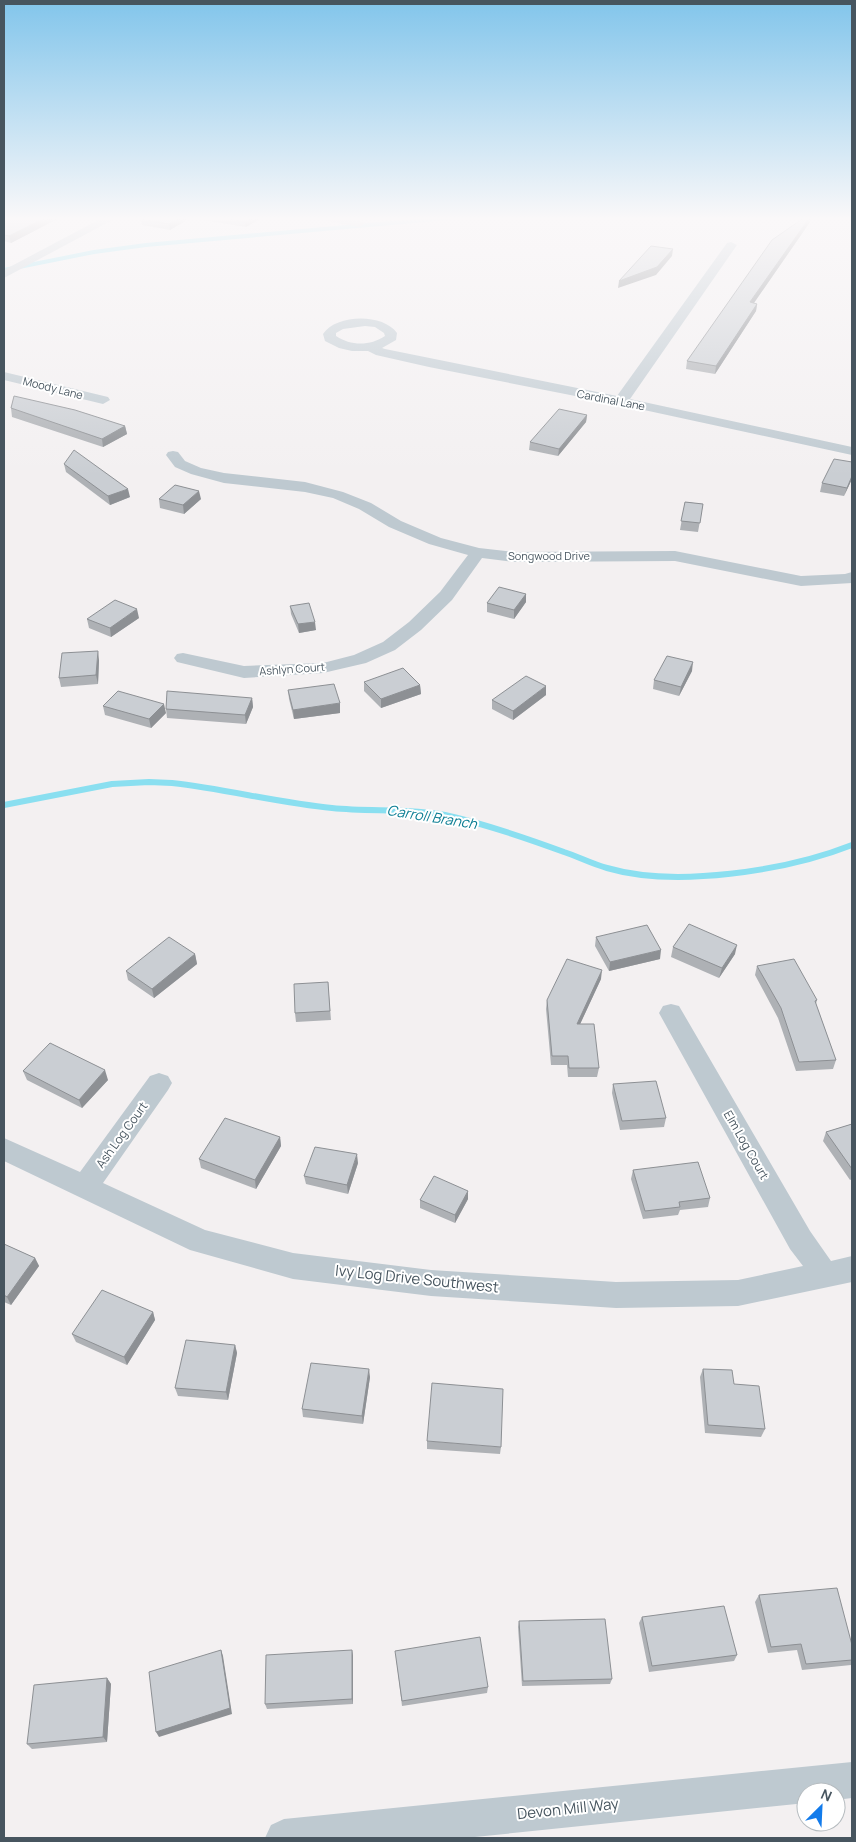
<svg xmlns="http://www.w3.org/2000/svg" width="856" height="1842" font-family="Manrope,sans-serif">
<style>
.lines{fill:none;stroke-linecap:round;stroke-linejoin:round}
.stream-far1{stroke:#8adff0;stroke-width:4}
.stream{stroke:#8adff0;stroke-width:6}
.street{fill:#bec9d0;fill-rule:evenodd}
.wall{fill:#aeb1b5}
.shaded-wall{fill:#8d9094}
.building{fill:#caced3;stroke:#8d9094}
.labels{text-anchor:middle;stroke-width:4;stroke-linejoin:round;paint-order:stroke}
.far-street-label{font-size:11px;fill:#47555f;stroke:#fff}
.street-label{font-size:12px;fill:#47555f;stroke:#fff}
.water-label{font-size:14px;font-style:italic;fill:#097c92;stroke:#fff}
.near-street-label{font-size:15px;fill:#47555f;stroke:#fff}
</style>
<rect width="100%" height="100%" fill="#f3f0f1"/>
<g class="lines">
<path class="stream-far1" d="M4 270 94 252 146 245 458 217"/>
<path class="stream" d="M4 805 112 784 149 782 172 783C226 789 279 803 332 808 370 812 408 808 445 815 486 824 526 838 564 852 579 857 592 864 607 868 675 888 786 871 852 845"/>
<path class="street" d="M104 217H118L4 278V270Z
M317 217H341L363 222 364 224 359 227 322 220Z
M731 242 737 245 630 399 852 447V455L621 405 429 367 376 355 368 351H352L339 348 325 341 323 334C336 314 383 313 397 333L396 340 382 348 385 349 617 396 727 243ZM365 326 375 327 384 333 385 336C370 346 351 346 336 336V333L343 329Z
M4 372 108 397 110 400 103 404 4 380Z
M173 451 178 452 185 461 201 468 224 473 305 482 343 492 371 503 401 521 441 538 479 548 515 552 675 551 801 576 845 574 852 572V583L801 586 675 561 515 562 482 558 452 600 421 630 395 650 366 663 323 673 244 678 177 662 174 658 177 654 183 653 244 666 323 663 354 655 383 642 409 622 440 592 468 555 429 544 389 527 359 509 333 498 305 492 224 483 191 474 175 467 166 455 168 452Z
M671 1004 679 1006 810 1231 831 1261 852 1256V1282L738 1306 616 1308 431 1296 293 1279 190 1250 4 1161V1138L80 1172 150 1076 159 1073 168 1076 172 1083 168 1090 103 1183 205 1230 293 1253 431 1270 616 1282 738 1280 803 1266 790 1249 659 1013 663 1006Z
M852 1762V1798L836 1800V1792H806V1803L465 1838H265L271 1825 284 1819Z"/>
</g>
<path class="wall" d="M4 217H61L11 243 4 241Z
M145 217H263L246 227 190 218 170 230 142 225 141 219Z
M810 222 754 303 757 304 756 311 715 374 686 369 687 361Z
M11 408 125 426 127 434 103 447 12 417Z
M587 415 586 422 558 456 529 450 530 442Z
M852 462V479L844 496 820 492 822 483Z
M64 464 130 497 110 505 66 472Z
M159 499H201L184 514 160 508Z
M685 502 703 504 698 532 680 530Z
M526 594V602L514 619 487 612V603Z
M290 606 316 630 299 633 291 614Z
M139 618 111 637 89 628 87 619Z
M99 660 98 684 61 687 59 678Z
M692 671 679 696 653 689 654 680Z
M364 682 420 685 421 694 381 708 364 691Z
M288 690 340 713 294 719 289 699Z
M546 695 513 720 492 709V700Z
M252 698 253 707 246 724 167 718 166 709Z
M103 706 166 713 151 728 105 715Z
M596 937 660 959 609 971 595 946Z
M673 947 735 954 719 978 671 957Z
M195 954 197 964 154 998 128 980 126 971Z
M757 966 817 1000 816 1004 836 1060 833 1069 796 1071 778 1018 755 975Z
M601 979 580 1024 599 1068 597 1077H568L567 1065H551L546 1009 547 1000Z
M328 982 331 1020 296 1022 295 1013Z
M23 1071 108 1080 82 1108 27 1080Z
M613 1084 666 1118 664 1127 620 1130 612 1093Z
M852 1124V1179L850 1180 823 1141 826 1132Z
M280 1137 281 1146 256 1189 201 1168 199 1159Z
M358 1163 348 1194 306 1184 304 1176Z
M633 1170 710 1198 708 1207 680 1210 678 1215 643 1219 631 1179Z
M468 1191V1199L455 1223 420 1208V1200Z
M4 1244 35 1258 39 1266 11 1305 4 1302Z
M153 1312 155 1320 127 1365 76 1342 72 1334Z
M235 1345 237 1353 228 1400 178 1396 175 1388Z
M703 1369 734 1384 765 1429 761 1437 705 1433 700 1377Z
M370 1377 363 1424 303 1417 302 1409Z
M427 1441 501 1447 500 1454 427 1449Z
M759 1595 852 1645V1664L851 1665 802 1670 797 1650 768 1653 755 1602Z
M642 1617 737 1655 734 1661 649 1672 639 1623Z
M519 1621 612 1679 610 1684 522 1686 518 1627Z
M352 1650 353 1656V1704L267 1709 265 1704Z
M396 1657 488 1687 487 1693 402 1706Z
M107 1678 111 1684 107 1742 32 1749 27 1744Z"/>
<path class="shaded-wall" d="M47 217H61L11 243 9 236Z
M180 217 190 218 170 230 169 224Z
M252 217H263L246 227 245 222Z
M810 217H811L810 222 749 310 750 302Z
M673 249 672 256 656 275 618 288 619 281Z
M757 304 756 311 715 374 716 366Z
M587 415 586 422 558 456 559 449Z
M125 426 127 434 103 447 102 439Z
M852 476V479L844 496 847 488Z
M128 489 130 497 110 505 108 496Z
M199 491 201 499 184 514 183 505Z
M526 594V602L514 619V610Z
M137 609 139 618 111 637 110 628Z
M315 622 316 630 299 633 298 624Z
M98 651 99 660 98 684 96 675Z
M693 662 692 671 679 696 681 687Z
M420 685 421 694 381 708V699Z
M546 686V695L513 720V711Z
M252 698 253 707 246 724 245 715Z
M340 703V713L294 719 293 710Z
M164 704 166 713 151 728 149 719Z
M737 945 735 954 719 978 722 968Z
M661 950 660 959 609 971 610 962Z
M195 954 197 964 154 998 152 989Z
M602 970 601 979 576 1033 577 1024Z
M105 1070 108 1080 82 1108 79 1100Z
M280 1137 281 1146 256 1189 255 1180Z
M357 1154 358 1163 348 1194 347 1185Z
M468 1191V1199L455 1223V1215Z
M35 1258 39 1266 11 1305 7 1297Z
M153 1312 155 1320 127 1365 124 1357Z
M235 1345 237 1353 228 1400 226 1392Z
M369 1369 370 1377 363 1424 362 1416Z
M221 1650 223 1656 232 1714 159 1737 156 1732Z
M352 1650 353 1656V1704L352 1699Z
M107 1678 111 1684 107 1742 103 1737Z"/>
<path class="building" d="M4 217H47L9 236 4 235Z
M145 217H180L169 224 141 219Z
M220 217H252L245 222Z
M805 217H810L750 302 757 304 716 366 687 361 772 240Z
M651 246 673 249 657 267 619 281Z
M14 396 75 410 125 426 102 439 11 408Z
M559 409 587 415 559 449 530 442Z
M74 450 128 489 108 496 64 464Z
M834 459 852 462V476L847 488 822 483Z
M175 485 199 491 183 505 159 499Z
M685 502 703 504 700 523 681 521Z
M499 587 526 594 514 610 487 603Z
M115 600 137 609 110 628 87 619Z
M309 603 315 622 298 624 290 606Z
M98 651 96 675 59 678 62 653Z
M667 656 693 662 681 687 654 680Z
M403 668 420 685 381 699 364 682Z
M526 676 546 686 513 711 492 700Z
M334 684 340 703 293 710 288 690Z
M118 691 164 704 149 719 103 706Z
M167 691 252 698 245 715 166 709Z
M689 924 737 945 722 968 673 947Z
M647 925 661 950 610 962 596 937Z
M169 937 195 954 152 989 126 971Z
M567 959 602 970 577 1024H594L599 1068H569L568 1056H552L547 1000Z
M794 959 817 1000 815 1001 836 1060 799 1062 781 1008 757 966Z
M328 982 330 1011 295 1013 294 984Z
M50 1043 105 1070 79 1100 23 1071Z
M656 1081 666 1118 622 1121 613 1084Z
M225 1118 280 1137 255 1180 199 1159Z
M852 1124V1169L826 1132Z
M315 1147 357 1154 347 1185 304 1176Z
M698 1162 710 1198 679 1202 680 1207 645 1211 633 1170Z
M434 1176 468 1191 455 1215 420 1200Z
M4 1244 35 1258 7 1297 4 1295Z
M102 1290 153 1312 124 1357 72 1334Z
M186 1340 235 1345 226 1392 175 1388Z
M311 1363 369 1369 362 1416 302 1409Z
M703 1369 732 1370 734 1384 759 1386 765 1429 708 1425Z
M432 1383 503 1389 501 1447 427 1441Z
M837 1588 852 1645V1660L806 1664 801 1644 771 1647 759 1595Z
M724 1606 737 1655 652 1666 642 1617Z
M605 1619 612 1679 523 1681 519 1621Z
M480 1637 488 1687 402 1701 395 1651Z
M221 1650 230 1708 156 1732 149 1672Z
M352 1650V1699L265 1704 266 1655Z
M107 1678 103 1737 27 1744 34 1685Z"/>
<linearGradient id="sky" x2="0" y2="1"><stop stop-color="#82c5eb"/><stop offset="0.46" stop-color="#faf8f9"/><stop offset="1" stop-color="#faf8f9" stop-opacity="0"/></linearGradient>
<rect width="856" height="475" fill="url(#sky)"/>
<g class="labels">
<g class="far-street-label">
<text transform="translate(53 388) rotate(14)" y="4">Moody Lane</text>
<text transform="translate(611 400) rotate(11)" y="4">Cardinal Lane</text>
<text x="549" y="560">Songwood Drive</text>
<text transform="translate(292 669) rotate(-4)" y="4">Ashlyn Court</text>
</g>
<g class="street-label">
<text transform="translate(122 1135) rotate(-54)" y="4">Ash Log Court</text>
<text transform="translate(746 1145) rotate(60)" y="4">Elm Log Court</text>
</g>
<g class="water-label">
<text transform="translate(432 817) rotate(9)" y="5">Carroll Branch</text>
</g>
<g class="near-street-label">
<text transform="translate(417 1279) rotate(6)" y="5">Ivy Log Drive Southwest</text>
<text transform="translate(568 1809) rotate(-6)" y="5">Devon Mill Way</text>
</g>
</g>
<rect width="856" height="1842" fill="none" stroke="#47555f" stroke-width="10"/>
<g transform="translate(821 1807) rotate(24)"><circle r="24" fill="#ffffff" stroke="#b5bbbf"/>
<path d="M0-4L9 19L0 12L-9 19Z" fill="#127beb"/>
<text y="-8" font-size="14" font-weight="bold" text-anchor="middle" fill="#47555f">N</text>
</g>
</svg>
